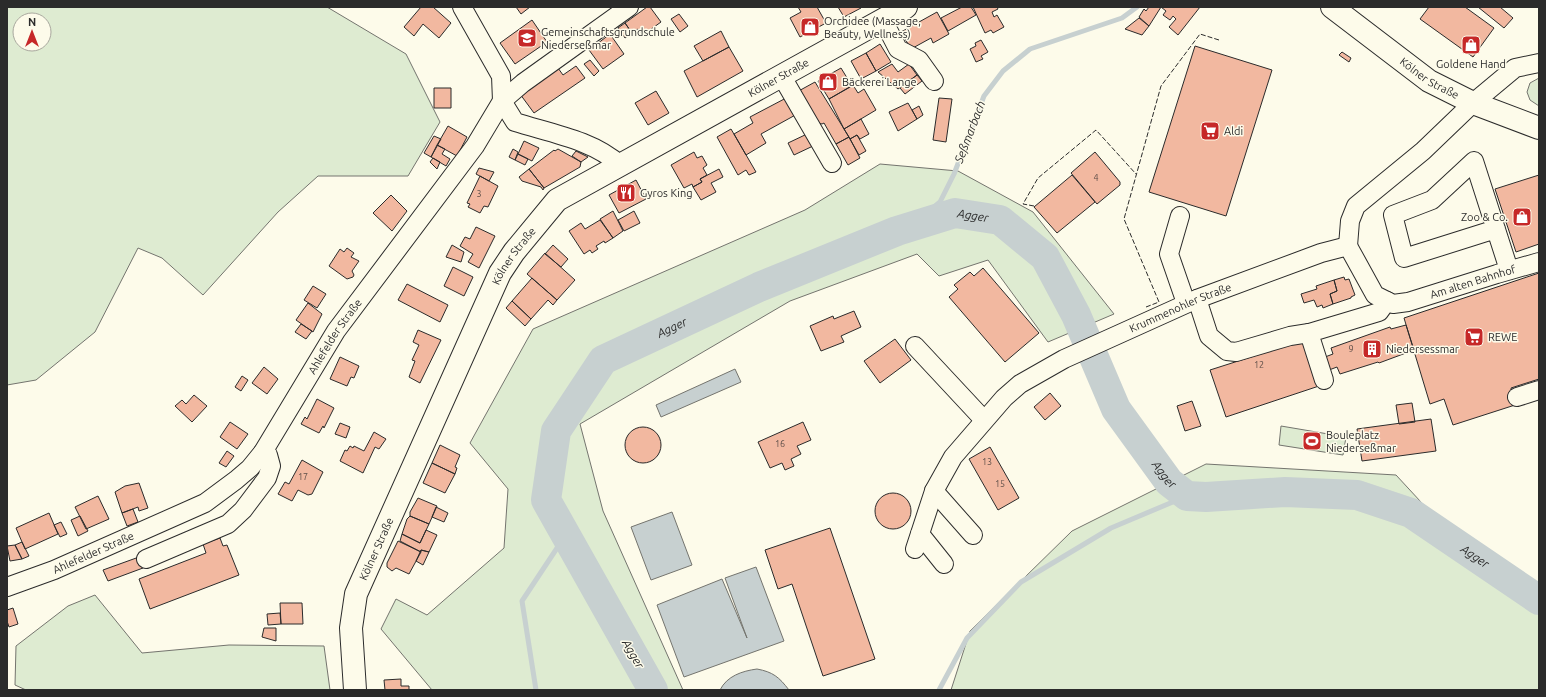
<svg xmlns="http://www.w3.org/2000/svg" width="1546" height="697" font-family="Ubuntu,sans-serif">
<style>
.green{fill:#deebd1;stroke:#74746e;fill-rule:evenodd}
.water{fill:#c7d0d0;stroke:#74746e}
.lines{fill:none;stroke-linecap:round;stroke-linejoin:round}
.stream{stroke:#c7d0d0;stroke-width:5}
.river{stroke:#c7d0d0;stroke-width:30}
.building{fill:#f2b8a0;stroke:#2b2b2b}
.minor-casing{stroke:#2b2b2b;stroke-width:20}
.major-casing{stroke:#2b2b2b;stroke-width:24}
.minor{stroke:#fdfbea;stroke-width:18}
.major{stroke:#fdfbea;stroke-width:22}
.fence{stroke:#2b2b2b;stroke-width:1;stroke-dasharray:5 2;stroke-linecap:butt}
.labels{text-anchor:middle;stroke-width:3;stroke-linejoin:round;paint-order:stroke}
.number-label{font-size:9px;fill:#5d4e48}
.poi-label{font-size:11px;fill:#2b2b2b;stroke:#fdfbea;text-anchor:start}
.street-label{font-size:11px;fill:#2b2b2b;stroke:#fdfbea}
.water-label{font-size:12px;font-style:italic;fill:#2b2b2b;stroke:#fdfbea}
</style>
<rect width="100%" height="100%" fill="#fdfbea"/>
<path class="green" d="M7 7H327L406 54 440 122 408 176H318L278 212 203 295 162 258 138 248 95 332 36 380 7 385ZM20 20H44V44H20Z
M1539 78V106L1530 100 1527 92 1530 83Z
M880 164 958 171 1033 212 1114 314 1048 342 988 260 939 276 917 254 790 301 580 424 603 511 683 690H432L381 629 396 599 427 615 504 548 508 489 470 443 533 329 805 210Z
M1281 426 1346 437 1343 455 1279 445Z
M1206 464 1396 475 1433 515 1470 545 1539 583V690H951L970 631 1072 531Z
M95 595 142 653 229 645 324 646 330 690H26L15 685 16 646 68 606Z"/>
<path class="water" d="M735 369 741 382 661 417 656 405Z
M672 512 692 565 651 580 631 527Z
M756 567 784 641 684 677 657 605 722 579 747 638 725 578Z
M757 669C773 672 779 677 789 690H720C727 676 742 671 757 669Z"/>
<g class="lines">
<path class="stream" d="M929 222 934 207 940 202 954 174 984 96 1003 71 1030 49 1122 18 1137 7
M536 690 522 601 565 536
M939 690 967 638 1021 582 1111 528 1187 496"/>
<path class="river" id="s1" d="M653 690 546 500 556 431 603 360 759 287 897 231 955 213 1000 220 1045 257 1076 315 1116 409 1169 482 1187 496 1206 497 1285 492 1357 495 1411 513 1539 600"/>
</g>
<path class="building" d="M421 7H433L451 23 439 38 423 24 414 36 404 27Z
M516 7H530L521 14Z
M647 7H650L661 22 643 35 638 29 632 33 625 23Z
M798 7H817L826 23 800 37 790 18 801 12Z
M838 7H861V8L844 17Z
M962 7H971L976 15 948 31 941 18Z
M973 7H997L998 9 992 12 994 17 997 15 1004 27 993 33 991 30 985 33Z
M1149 7H1161L1149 26 1139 17 1144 9 1146 11Z
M1161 7H1200L1178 35 1169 27 1176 19 1173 16 1170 20 1163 15 1166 11Z
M1429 7H1465L1494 28 1473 57 1420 19Z
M1478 7H1500L1513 18 1504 28Z
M937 12 949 34 933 43 931 38 911 49 901 32Z
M679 14 688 26 680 32 671 19Z
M1139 18 1149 26 1142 35 1125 29Z
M532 20 547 42 515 64 500 43Z
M625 23 632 33 625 38 618 28Z
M721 31 729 47 703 61 694 46Z
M610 34 624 54 603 69 589 50Z
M981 40 988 52 981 56 983 59 976 62 970 49 976 46 975 43Z
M880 44 891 62 876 71 866 53Z
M1195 46 1272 70 1226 216 1149 192Z
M729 47 743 71 697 97 684 71Z
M1342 52 1351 58 1349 62 1339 55Z
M866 53 876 71 861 79 851 61Z
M590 60 599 71 594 76 584 64Z
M892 64 898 72 909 64 917 75 898 89 878 72Z
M576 66 585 78 534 113 520 94 558 68 563 75Z
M841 68 852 86 829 99 818 81Z
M917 75 922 81 905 94 900 88Z
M815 82 849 137 836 144 824 123 822 124 811 121 795 93Z
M853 85 858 93 864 89 876 110 844 129 829 99Z
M434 88H451V108H434Z
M656 91 669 113 648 125 635 103Z
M788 97 799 113 761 134 766 143 746 155 734 134 753 123 750 117Z
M939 98 952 99 946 142 933 140Z
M908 103 917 119 898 131 889 112Z
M919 106 923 115 917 119 912 110Z
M861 119 869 134 860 139 857 135 850 139 844 129Z
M448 126 467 137 457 156 437 145Z
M731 129 756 172 749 175 746 170 738 175 717 137Z
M807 134 813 146 794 155 788 143Z
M857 135 866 151 859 155 850 139Z
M434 136 441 139 431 157 424 153Z
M849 137 860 158 848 165 836 144Z
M524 141 539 148 532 161 518 154Z
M437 145 445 149 442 154 450 159 446 166 431 157Z
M513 149 518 152 515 160 509 157Z
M558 149 581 162 580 167 544 188 529 169 554 150 555 151Z
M576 151 588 157 581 162 572 156Z
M694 152 697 158 702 156 707 165 703 168 707 175 700 179 702 182 693 187 692 184 684 188 671 165Z
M1095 152 1120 182V185L1097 204 1071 173Z
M518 154 528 159 525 165 515 160Z
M433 158 440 162 437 169 430 162Z
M479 168 494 172 489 181 476 174Z
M529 169 544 188 543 190 541 187 522 181 519 177Z
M719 169 723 177 711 183 716 192 701 200 693 187 702 182 700 179Z
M1072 175 1095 202 1057 233 1034 207Z
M1539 175V244L1516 252 1495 189Z
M480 176 498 186 488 207 484 206 480 213 468 207 470 204 467 203Z
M636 180 646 199 619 213 609 195Z
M391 195 407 211 392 231 373 213Z
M613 211 623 231 613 238 600 219Z
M634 211 640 223 624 231 618 220Z
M600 220 613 238 605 243 604 241 596 246 598 249 592 253 590 250 584 254 569 231 581 223 585 229Z
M476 227 495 236 479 268 468 262 473 254 460 246 465 237 470 239Z
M452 245 464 252 461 262 446 257Z
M553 245 568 259 561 267 545 254Z
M347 248 354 253 351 257 359 261 352 271 354 275 353 277 347 279 329 266 340 249 344 252Z
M545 253 575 280 557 300 527 274Z
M453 267 473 277 464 296 444 286Z
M983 268 1039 333 1005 362 949 297 958 289 954 285 970 272 974 276Z
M1539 273V379L1511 388 1515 405 1453 425 1444 399 1430 404 1404 318Z
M1344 277 1345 280 1349 279 1355 295 1351 297V298L1333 304 1330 294 1337 291 1334 280Z
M532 278 557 300 553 305 548 300 531 319 512 301Z
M1334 280 1337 291 1330 294 1333 304 1323 308 1322 305 1317 307 1314 300 1304 303 1301 294 1317 289 1316 286Z
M407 284 448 305 440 322 398 300Z
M313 286 326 294 317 308 304 300Z
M512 301 531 319 525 326 506 308Z
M308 303 322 314 313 332 296 320Z
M854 311 861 327 841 336 844 342 821 351 810 326 833 316 834 319Z
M301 324 312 331 306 339 295 332Z
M1406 325 1414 350 1379 363 1378 362 1340 374 1337 367 1329 370 1325 357 1333 354 1331 348 1390 327 1391 329Z
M418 330 441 340 420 383 409 377 415 361 412 360 419 345 413 342Z
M895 339 911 360 880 383 864 361Z
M1304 340 1319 386 1226 417 1210 370Z
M340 357 359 366 354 378 351 377 347 386 330 379Z
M264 367 278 379 267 394 252 383Z
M242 376 248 380 241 391 235 387Z
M1050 393 1061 406 1045 420 1034 407Z
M194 395 207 406 192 422 175 406 182 400 186 404Z
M317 399 334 408 324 428 323 426 319 433 301 424 305 417 307 419Z
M1192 401 1201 426 1185 431 1177 406Z
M1412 403 1415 422 1399 424 1396 405Z
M1431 419 1436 451 1362 461 1357 429Z
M230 422 248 434 237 449 220 437Z
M803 422 811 440 797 446 801 454 791 459 794 466 785 470 782 463 770 468 758 442Z
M340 423 350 427 346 438 335 434Z
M625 445a18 18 0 1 1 36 0a18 18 0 1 1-36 0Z
M374 432 386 439 379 449 375 447 363 473 340 461 345 450 347 451 350 446 353 448 354 446 364 451Z
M440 445 460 455 455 467 457 468 455 474 432 463Z
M990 447 1019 498 998 510 969 459Z
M227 451 234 456 226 467 219 463Z
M302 460 323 472 312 494 308 495 298 490 292 501 278 494 285 482 289 484Z
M432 463 455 474 445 493 423 483Z
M139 483 148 508 139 511 138 507 122 513 115 492 125 486Z
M875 511a18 18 0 1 1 36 0a18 18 0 1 1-36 0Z
M98 496 109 519 86 529 75 507Z
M418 498 437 506 429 524 410 516V512Z
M436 507 448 513 444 522 432 517Z
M133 509 138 522 127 526 122 513Z
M49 513 58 534 25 549 16 528Z
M80 516 88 531 78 536 71 520Z
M410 516 429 524 420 543 402 534 407 519Z
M61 522 67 534 60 537 54 525Z
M830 528 875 659 823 676 792 584 778 589 765 550Z
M426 530 437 535 429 552 421 550V552L400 541 402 534 420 543Z
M220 538 223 546 227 545 239 575 150 609 139 579 206 553 203 544Z
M398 541 421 552 409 574 396 568 392 571 387 567V563Z
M22 542 29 556 22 559 15 545Z
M15 545 22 559 10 561 7 546Z
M421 550 429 552 423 565 416 561Z
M139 557 143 568 108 581 103 570Z
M280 603H302L303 624H281Z
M13 608 18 624 9 627 7 621V610Z
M280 613 281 624 268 625 267 614Z
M264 628H276V641L262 637Z
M401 679V686H409V690H385L384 680Z"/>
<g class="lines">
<defs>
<g id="minor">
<path d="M462 7 501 76 502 101"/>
<path d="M883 20 898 49 919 60 934 81"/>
<path d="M781 75 832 163"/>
<path d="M502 101 515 122C550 133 593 140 620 165"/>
<path d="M1180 216 1169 254 1186 303"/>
<path d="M1496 229 1404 258 1393 215 1432 200 1474 161 1509 270"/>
<path d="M1348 246 1350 221 1356 206 1423 151 1473 103 1515 68 1539 63"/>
<path id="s2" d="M1348 246 1375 295 1393 304 1408 302 1497 274 1539 262"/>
<path d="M1197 299 1209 336 1227 351 1236 352 1290 336 1309 333"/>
<path d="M915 346 984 420"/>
<path d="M1324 380 1309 333 1379 312 1387 301"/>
<path d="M1517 397 1539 390"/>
<path d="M934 491 973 535"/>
<path d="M920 534 944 564"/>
<path id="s3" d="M915 549 934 491 953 457 1004 398 1020 384 1064 359 1197 299 1321 253 1348 246"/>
<path d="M146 559 228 524 243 510 267 478 271 466 268 455 263 452"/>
<path id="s4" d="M7 587 54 570 205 503 236 480 250 468 263 452 336 331 475 146 502 101 523 83 629 7"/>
</g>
<g id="major">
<path id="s5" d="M1332 7 1429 81 1473 103 1539 128"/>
<path id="s6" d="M355 690 351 628 356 594 500 273 514 252 557 200 906 7"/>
</g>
</defs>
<use href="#minor" class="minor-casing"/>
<use href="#major" class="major-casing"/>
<use href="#minor" class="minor"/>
<use href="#major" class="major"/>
<path class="fence" d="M1034 206 1023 204 1038 178 1096 130 1136 174
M1146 307 1159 302 1124 219 1161 86 1200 34 1219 40"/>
</g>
<defs>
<symbol id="shop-square" viewBox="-11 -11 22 22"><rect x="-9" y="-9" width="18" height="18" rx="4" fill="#c62828" stroke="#fdfbea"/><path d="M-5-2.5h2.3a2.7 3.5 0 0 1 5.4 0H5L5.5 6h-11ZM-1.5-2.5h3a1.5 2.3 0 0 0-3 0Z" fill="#fff"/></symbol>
<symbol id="school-square" viewBox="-11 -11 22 22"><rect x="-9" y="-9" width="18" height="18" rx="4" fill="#c62828" stroke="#fdfbea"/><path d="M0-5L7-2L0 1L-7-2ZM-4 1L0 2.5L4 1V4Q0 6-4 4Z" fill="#fff"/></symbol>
<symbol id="supermarket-square" viewBox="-11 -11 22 22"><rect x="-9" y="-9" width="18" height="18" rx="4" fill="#c62828" stroke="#fdfbea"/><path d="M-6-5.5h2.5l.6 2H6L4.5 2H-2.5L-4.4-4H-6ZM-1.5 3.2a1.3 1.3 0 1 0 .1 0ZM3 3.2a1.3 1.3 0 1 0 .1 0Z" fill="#fff"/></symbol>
<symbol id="restaurant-square" viewBox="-11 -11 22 22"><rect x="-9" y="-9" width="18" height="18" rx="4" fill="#c62828" stroke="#fdfbea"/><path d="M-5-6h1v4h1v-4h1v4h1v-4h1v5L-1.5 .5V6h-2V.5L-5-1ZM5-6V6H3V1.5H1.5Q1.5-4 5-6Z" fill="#fff"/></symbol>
<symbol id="building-square" viewBox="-11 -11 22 22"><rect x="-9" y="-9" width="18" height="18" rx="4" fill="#c62828" stroke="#fdfbea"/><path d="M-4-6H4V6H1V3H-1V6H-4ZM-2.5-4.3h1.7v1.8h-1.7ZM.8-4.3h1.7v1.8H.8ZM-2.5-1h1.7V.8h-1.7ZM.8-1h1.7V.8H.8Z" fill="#fff"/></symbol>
<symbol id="stadium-square" viewBox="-11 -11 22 22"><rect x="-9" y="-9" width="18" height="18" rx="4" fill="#c62828" stroke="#fdfbea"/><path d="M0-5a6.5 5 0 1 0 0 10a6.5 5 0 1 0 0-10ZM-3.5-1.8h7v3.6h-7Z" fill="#fff"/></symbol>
</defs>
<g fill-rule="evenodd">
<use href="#shop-square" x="799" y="16" width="22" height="22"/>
<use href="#school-square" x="516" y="27" width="22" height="22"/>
<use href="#shop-square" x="1460" y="34" width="22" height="22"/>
<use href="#shop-square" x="817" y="71" width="22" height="22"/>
<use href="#supermarket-square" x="1199" y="120" width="22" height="22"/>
<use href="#restaurant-square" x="615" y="182" width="22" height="22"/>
<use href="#shop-square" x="1511" y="206" width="22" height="22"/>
<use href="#supermarket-square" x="1463" y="326" width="22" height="22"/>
<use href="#building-square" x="1361" y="338" width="22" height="22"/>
<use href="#stadium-square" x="1301" y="430" width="22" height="22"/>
</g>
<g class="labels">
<g class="number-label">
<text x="1096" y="181">4</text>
<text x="479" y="197">3</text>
<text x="1351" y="352">9</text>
<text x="1259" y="368">12</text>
<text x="780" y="447">16</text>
<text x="987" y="465">13</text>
<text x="303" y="480">17</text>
<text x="1000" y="487">15</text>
</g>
<g class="poi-label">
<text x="824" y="25">Orchidee (Massage,<tspan x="824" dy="13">Beauty, Wellness)</tspan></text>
<text x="541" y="36">Gemeinschaftsgrundschule<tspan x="541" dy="13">Niederseßmar</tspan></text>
<text x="1471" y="68" text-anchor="middle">Goldene Hand</text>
<text x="842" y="86">Bäckerei Lange</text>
<text x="1224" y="135">Aldi</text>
<text x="640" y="197">Gyros King</text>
<text x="1508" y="221" text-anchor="end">Zoo &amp; Co.</text>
<text x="1488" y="341">REWE</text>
<text x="1386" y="353">Niedersessmar</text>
<text x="1326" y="439">Bouleplatz<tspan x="1326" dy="13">Niederseßmar</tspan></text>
</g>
<g class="street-label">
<text dy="4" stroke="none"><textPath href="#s6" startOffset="794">Kölner Straße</textPath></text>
<text dy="4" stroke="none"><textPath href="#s5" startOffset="121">Kölner Straße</textPath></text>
<text dy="4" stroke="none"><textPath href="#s6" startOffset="470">Kölner Straße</textPath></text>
<text dy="4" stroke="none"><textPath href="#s2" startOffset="159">Am alten Bahnhof</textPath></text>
<text dy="4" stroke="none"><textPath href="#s3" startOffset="377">Krummenohler Straße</textPath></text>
<text dy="4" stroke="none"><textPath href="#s4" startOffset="429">Ahlefelder Straße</textPath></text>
<text dy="4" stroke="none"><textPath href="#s6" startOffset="146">Kölner Straße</textPath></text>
<text dy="4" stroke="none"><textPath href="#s4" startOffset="93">Ahlefelder Straße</textPath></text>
</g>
<g class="water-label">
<text transform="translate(970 132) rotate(-69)" y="4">Seßmarbach</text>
<text dy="4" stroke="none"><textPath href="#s1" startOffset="773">Agger</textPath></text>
<text dy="4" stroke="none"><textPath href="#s1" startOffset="449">Agger</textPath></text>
<text dy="4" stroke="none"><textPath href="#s1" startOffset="1108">Agger</textPath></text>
<text dy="4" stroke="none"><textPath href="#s1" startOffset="1444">Agger</textPath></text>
<text transform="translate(633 654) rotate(60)" y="4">Agger</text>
</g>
</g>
<rect width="1546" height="697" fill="none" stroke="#2b2b2b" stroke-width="16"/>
<g transform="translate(32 32)"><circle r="19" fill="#fdfbea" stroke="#a9a89e"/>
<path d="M0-3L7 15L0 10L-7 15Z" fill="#c62828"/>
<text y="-6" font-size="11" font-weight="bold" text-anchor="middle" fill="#2b2b2b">N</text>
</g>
</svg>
